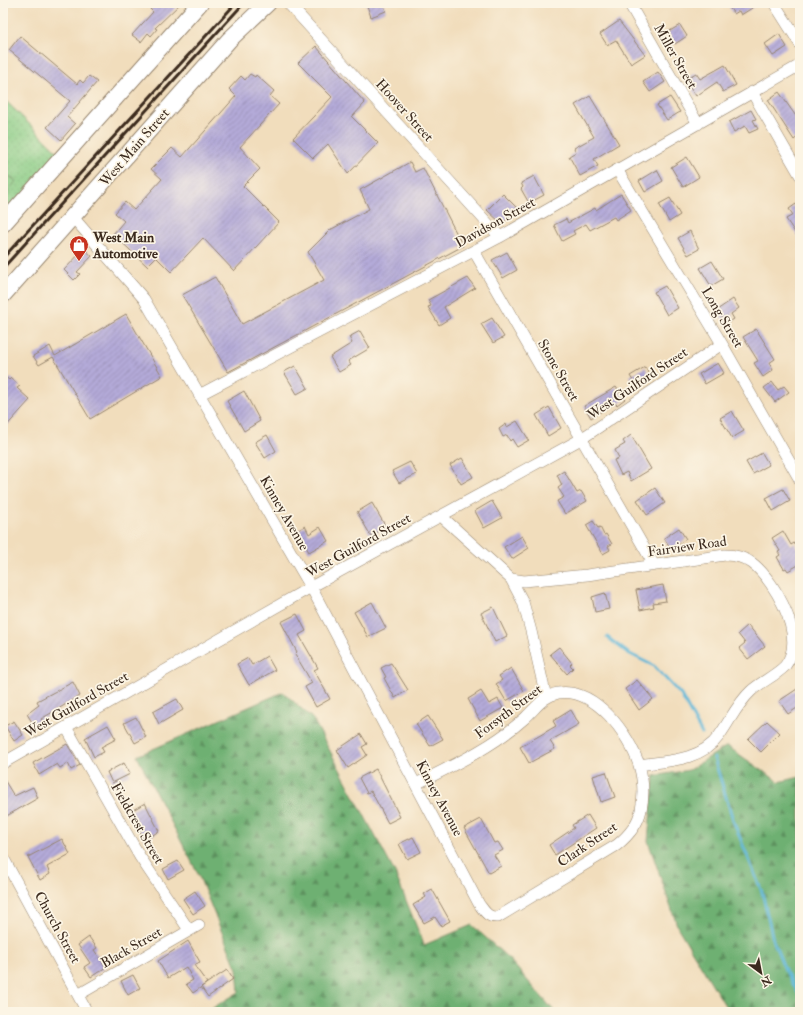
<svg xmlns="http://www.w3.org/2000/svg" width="803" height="1015" font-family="'IM FELL Double Pica',serif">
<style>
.grass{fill:url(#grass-dots);stroke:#627b52}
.forest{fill:url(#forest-firs);stroke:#546d48}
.garden{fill:#89cc85;stroke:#627b52}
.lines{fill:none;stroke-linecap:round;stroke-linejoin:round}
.stream{stroke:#58b4d6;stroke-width:3}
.building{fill:url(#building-hatch)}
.street-casing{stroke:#96846d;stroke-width:12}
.secondary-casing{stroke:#96846d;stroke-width:18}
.street{stroke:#fff;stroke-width:11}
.secondary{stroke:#fff;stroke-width:16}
.rail{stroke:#3b2a1e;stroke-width:3}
.labels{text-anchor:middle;stroke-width:3.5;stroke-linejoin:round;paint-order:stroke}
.street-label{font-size:14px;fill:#3b2a1e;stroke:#fcf5e5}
.poi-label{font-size:14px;font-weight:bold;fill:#3b2a1e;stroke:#fcf5e5;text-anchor:start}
</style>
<defs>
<pattern id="grass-dots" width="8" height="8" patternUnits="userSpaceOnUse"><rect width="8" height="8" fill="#89cc85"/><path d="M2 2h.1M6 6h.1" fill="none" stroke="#77af72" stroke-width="1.8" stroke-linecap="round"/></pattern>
<pattern id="forest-firs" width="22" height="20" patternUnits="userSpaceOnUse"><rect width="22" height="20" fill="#6eb072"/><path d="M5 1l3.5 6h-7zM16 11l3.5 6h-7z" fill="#5c8f5d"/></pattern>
<pattern id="building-hatch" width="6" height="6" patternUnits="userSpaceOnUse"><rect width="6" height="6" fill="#b4aad9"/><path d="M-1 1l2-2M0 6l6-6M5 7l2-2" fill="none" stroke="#948baf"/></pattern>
</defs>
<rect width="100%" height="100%" fill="#fcf5e5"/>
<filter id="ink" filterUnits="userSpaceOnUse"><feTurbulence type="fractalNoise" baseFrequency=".025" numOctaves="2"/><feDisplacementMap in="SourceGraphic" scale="8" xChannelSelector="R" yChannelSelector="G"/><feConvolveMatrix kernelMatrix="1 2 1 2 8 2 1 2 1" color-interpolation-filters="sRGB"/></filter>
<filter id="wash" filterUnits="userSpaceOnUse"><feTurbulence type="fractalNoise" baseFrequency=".012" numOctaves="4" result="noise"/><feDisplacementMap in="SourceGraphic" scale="16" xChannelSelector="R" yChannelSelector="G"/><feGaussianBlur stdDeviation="0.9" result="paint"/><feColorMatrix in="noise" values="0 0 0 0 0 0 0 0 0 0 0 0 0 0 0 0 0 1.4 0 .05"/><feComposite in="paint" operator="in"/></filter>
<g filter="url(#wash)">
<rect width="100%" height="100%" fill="#f1ddbc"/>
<path class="grass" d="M3 98 59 153 3 220Z"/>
<path class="forest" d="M283 692 313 719 395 873 424 945 472 925 508 958 555 1012H206L239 992 237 969 198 874 137 756Z
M727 746 779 782 800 777V1012H729L678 928 648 841 654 776 689 770Z"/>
<path class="garden" d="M3 172 16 181 3 199Z"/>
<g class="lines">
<path class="stream" d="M607 637 628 653 654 666 681 695 702 734
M714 758 734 823 762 892 773 940 785 970 800 996"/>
</g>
<g id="blocks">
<path class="building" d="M156 3H181L155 28 157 29 151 36 148 33 141 42 132 35 153 12 150 9Z
M366 3H383L386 11 371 17Z
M726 3H760L741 15 739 11 734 14Z
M619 21 645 55 631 64 616 40 607 45 600 34Z
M680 25 687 36 675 44 668 32Z
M779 34 787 47 773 56 765 44Z
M20 36 77 84 80 80 83 83 89 76 97 82 67 117 75 124 61 140 47 127 70 101 9 50Z
M316 46 365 103 352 117 378 143 348 174 328 144 313 158 293 138 332 97 298 63Z
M725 65 736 85 723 92 717 82 696 96 685 79 696 73 700 79Z
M658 72 665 82 650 92 643 82Z
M250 74 255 77 256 75 274 91 270 96 279 104 240 147 260 169 243 186 279 222 234 271 203 238 171 272 156 257 147 266 113 234 124 221 115 213 125 202 134 210 162 179 151 169 172 148 182 157 236 96 229 89 241 76 245 80Z
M779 92 800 122V135L794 140 768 100Z
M590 96 619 144 594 159 598 166 580 176 569 156 576 152 574 148 594 137 575 105Z
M670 97 680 112 667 120 657 105Z
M751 110 756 119 753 120 758 129 749 133 745 126 734 132 729 122Z
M687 157 699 177 683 187 671 167Z
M410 162 415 172 423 168 463 246 228 372 182 295 215 277 242 324 324 280 308 252 330 230 369 209 360 190Z
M657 170 663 181 645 192 639 181Z
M534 176 544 195 529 203 521 189 523 187 521 183Z
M503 194 518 209 502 224 487 210Z
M621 194 631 210 616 220 614 217 590 230 586 224 573 231 575 234 562 241 554 225 566 219 568 223 595 208 596 210Z
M670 198 680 215 669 222 659 204Z
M796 204 800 210V240L786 219 793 215 789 209Z
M690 231 699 249 688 255 678 238Z
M84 249 92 256 77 272 80 274 74 280 64 270Z
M507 252 517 270 503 278 492 260Z
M712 261 723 279 711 286 700 268Z
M468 278 475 288 444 307 450 318 439 325 428 307 431 306 428 300Z
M665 286 678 308 667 315 654 292Z
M733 299 739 308 731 314 734 319 726 324 717 310Z
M126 314 162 376 90 419 53 357 39 365 33 356 50 346 55 356Z
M492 318 504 337 493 343 481 324Z
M756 329 775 359 769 363 773 370 763 377 754 363 758 361 743 337Z
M360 331 370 348 348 361 351 365 339 372 330 357 352 343 349 337Z
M718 363 724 373 705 384 699 374Z
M295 366 308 388 297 394 284 372Z
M645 367 651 378 637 387 630 376Z
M3 375 9 380 11 378 20 386 17 388 30 400 3 430Z
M772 382 778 390 784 386 789 392 775 402 764 388Z
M616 387 625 399 617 405 615 403 591 418 584 406Z
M244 391 260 421 244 431 227 401Z
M549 407 561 428 548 436 536 415Z
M732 411 744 431 732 438 720 418Z
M517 421 529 440 517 447 512 439 510 441 507 435 503 437 499 429 506 424 507 427Z
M267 435 276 451 265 458 255 442Z
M631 435 651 469 631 481 627 472 621 475 614 460 619 458 615 450 625 444 623 441Z
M762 453 769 465 753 474 746 462Z
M462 458 473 477 461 484 450 465Z
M410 462 417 474 399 483 392 471Z
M564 471 577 493 581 491 587 501 565 514 557 501 564 497 558 488 562 485 557 475Z
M655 488 665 503 647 515 637 500Z
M783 489 790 501 773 511 766 498Z
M492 501 502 518 484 528 475 511Z
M372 503 386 527 371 536 357 512Z
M593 521 598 528 600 527 604 535 606 534 612 544 608 546 610 550 603 554 586 525Z
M305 526 309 534 320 527 328 541 309 552 297 531Z
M679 528 686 539 671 549 664 538Z
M783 531 791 545 794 543 800 552V564L788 571 786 568 784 569 777 557 780 555 778 552 780 551 772 538Z
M522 536 529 548 512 559 504 547Z
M663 585 666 601 653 603 654 607 640 610 636 590Z
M605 593 609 609 595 612 592 597Z
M372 602 386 628 368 637 354 612Z
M493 607 507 636 495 642 481 613Z
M297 614 306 631 299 635 318 668 314 670 330 699 316 707 305 687 312 683 295 654 297 652 281 622Z
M748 625 765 646 748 659 739 648 745 643 738 634Z
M559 647 572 663 570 665 573 668 567 674 550 654Z
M267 656 275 670 249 685 237 664 248 658 252 665Z
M391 663 408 690 395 698 384 678 386 677 381 668Z
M511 668 524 691 506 701 496 684 502 680 499 676Z
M637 680 653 699 639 710 625 689Z
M73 682 80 696 41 719 43 722 35 727 27 714 39 705 37 701Z
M800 687V706L788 714 779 701Z
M481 691 489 704 498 699 503 708 480 721 468 699Z
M177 699 183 710 159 724 153 712Z
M571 710 579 724 550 741 555 749 529 763 520 747 556 726 553 721Z
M428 716 443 739 430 746 416 724Z
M136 717 146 737 135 743 124 723Z
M14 721 23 735 14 741 5 726Z
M767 721 780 733 761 752 748 739Z
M108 725 116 739 101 747 104 752 94 757 85 738Z
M361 734 367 744 362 747 367 755 348 768 337 750Z
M67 744 80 765 71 770 68 763 60 768 57 764 39 775 33 763Z
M124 763 130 774 112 783 107 772Z
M376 769 400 817 388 823 371 791 367 793 359 778Z
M606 772 615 797 601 802 593 776Z
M3 778 14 796 33 787 38 798 3 818Z
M145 803 159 831 145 840 139 830 141 828 131 811Z
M588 815 596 828 555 855 549 845 574 828 572 825Z
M481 819 494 843 498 842 503 850 494 855 501 866 489 873 464 828Z
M413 837 421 852 407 859 399 844Z
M62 839 70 854 47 867 50 874 40 880 28 857Z
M178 861 184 870 168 879 163 869Z
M432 889 450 921 441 926 435 917 424 923 413 905 426 897 424 894Z
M195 891 205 906 193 914 183 899Z
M89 937 97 948 94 950 106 967 91 977 84 967 90 963 78 945Z
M188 941 200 962 194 965 207 983 193 993 186 984 193 980 186 967 168 978 158 961Z
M227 970 233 979 208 997 201 987Z
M133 975 140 988 128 995 121 981Z"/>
</g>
</g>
<g filter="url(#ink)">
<use href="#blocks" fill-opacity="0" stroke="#96846d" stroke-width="1"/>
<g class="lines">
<defs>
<path id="street" d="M288 3 500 237
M629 3 698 124
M774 3 800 44
M752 92 800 175
M618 171 722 344 800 480
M72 216 144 299 311 587 479 904C485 912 488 918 498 917L617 845C628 836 638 825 641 810 644 796 643 779 639 765 629 734 595 687 558 693 543 696 536 708 525 718 493 747 454 765 416 784
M474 251 654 565
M199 395 500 237 800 65
M441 516 511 579 523 602 531 631 546 697
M511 579 524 581 587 575 725 555C748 555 759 567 771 584 786 606 803 643 785 666 775 676 761 682 751 691 737 704 730 721 719 736 701 761 666 761 639 765
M66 727 140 857 189 930
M3 763 311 587 581 439 722 344
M3 857 87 1012
M78 995 199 925"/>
<path id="secondary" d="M3 224 200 3
M3 295 229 40 268 3"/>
</defs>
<use href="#street" class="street-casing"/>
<use href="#secondary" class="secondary-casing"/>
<use href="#street" class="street"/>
<use href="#secondary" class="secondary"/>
<path class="rail" d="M3 258 236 3
M3 268 244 3"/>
</g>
</g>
<defs>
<symbol id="shop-pin" viewBox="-11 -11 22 30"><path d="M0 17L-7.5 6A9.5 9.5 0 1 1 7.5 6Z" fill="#c8321e" stroke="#fcf5e5"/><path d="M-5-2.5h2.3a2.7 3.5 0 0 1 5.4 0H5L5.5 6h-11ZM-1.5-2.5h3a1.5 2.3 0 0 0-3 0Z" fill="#fff"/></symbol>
</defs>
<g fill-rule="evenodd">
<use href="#shop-pin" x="68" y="234" width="22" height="30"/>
</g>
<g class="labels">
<g class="street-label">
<text transform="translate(676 56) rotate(60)" y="5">Miller Street</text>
<text transform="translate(405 110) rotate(48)" y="5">Hoover Street</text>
<text transform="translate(134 147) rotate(-49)" y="5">West Main Street</text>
<text transform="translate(495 222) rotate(-29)" y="5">Davidson Street</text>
<text transform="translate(723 317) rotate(59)" y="5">Long Street</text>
<text transform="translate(559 370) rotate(60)" y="5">Stone Street</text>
<text transform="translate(637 383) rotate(-34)" y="5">West Guilford Street</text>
<text transform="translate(285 513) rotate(60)" y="5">Kinney Avenue</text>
<text transform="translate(358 545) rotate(-29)" y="5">West Guilford Street</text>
<text transform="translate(687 546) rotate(-8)" y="5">Fairview Road</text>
<text transform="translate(76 704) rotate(-30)" y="5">West Guilford Street</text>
<text transform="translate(508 711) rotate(-37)" y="5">Forsyth Street</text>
<text transform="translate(440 798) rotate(62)" y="5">Kinney Avenue</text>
<text transform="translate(138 823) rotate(60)" y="5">Fieldcrest Street</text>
<text transform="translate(587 844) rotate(-34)" y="5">Clark Street</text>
<text transform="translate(58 927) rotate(61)" y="5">Church Street</text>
<text transform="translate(131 947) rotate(-30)" y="5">Black Street</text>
</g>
<g class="poi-label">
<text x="93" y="242">West Main<tspan x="93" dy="16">Automotive</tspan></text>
</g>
</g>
<rect width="803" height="1015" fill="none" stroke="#fcf5e5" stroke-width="16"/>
<g transform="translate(761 973) rotate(148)" stroke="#fcf5e5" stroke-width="3" paint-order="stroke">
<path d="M0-3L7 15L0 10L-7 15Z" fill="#3b2a1e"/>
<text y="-6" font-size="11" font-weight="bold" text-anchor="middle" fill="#3b2a1e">N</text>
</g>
</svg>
